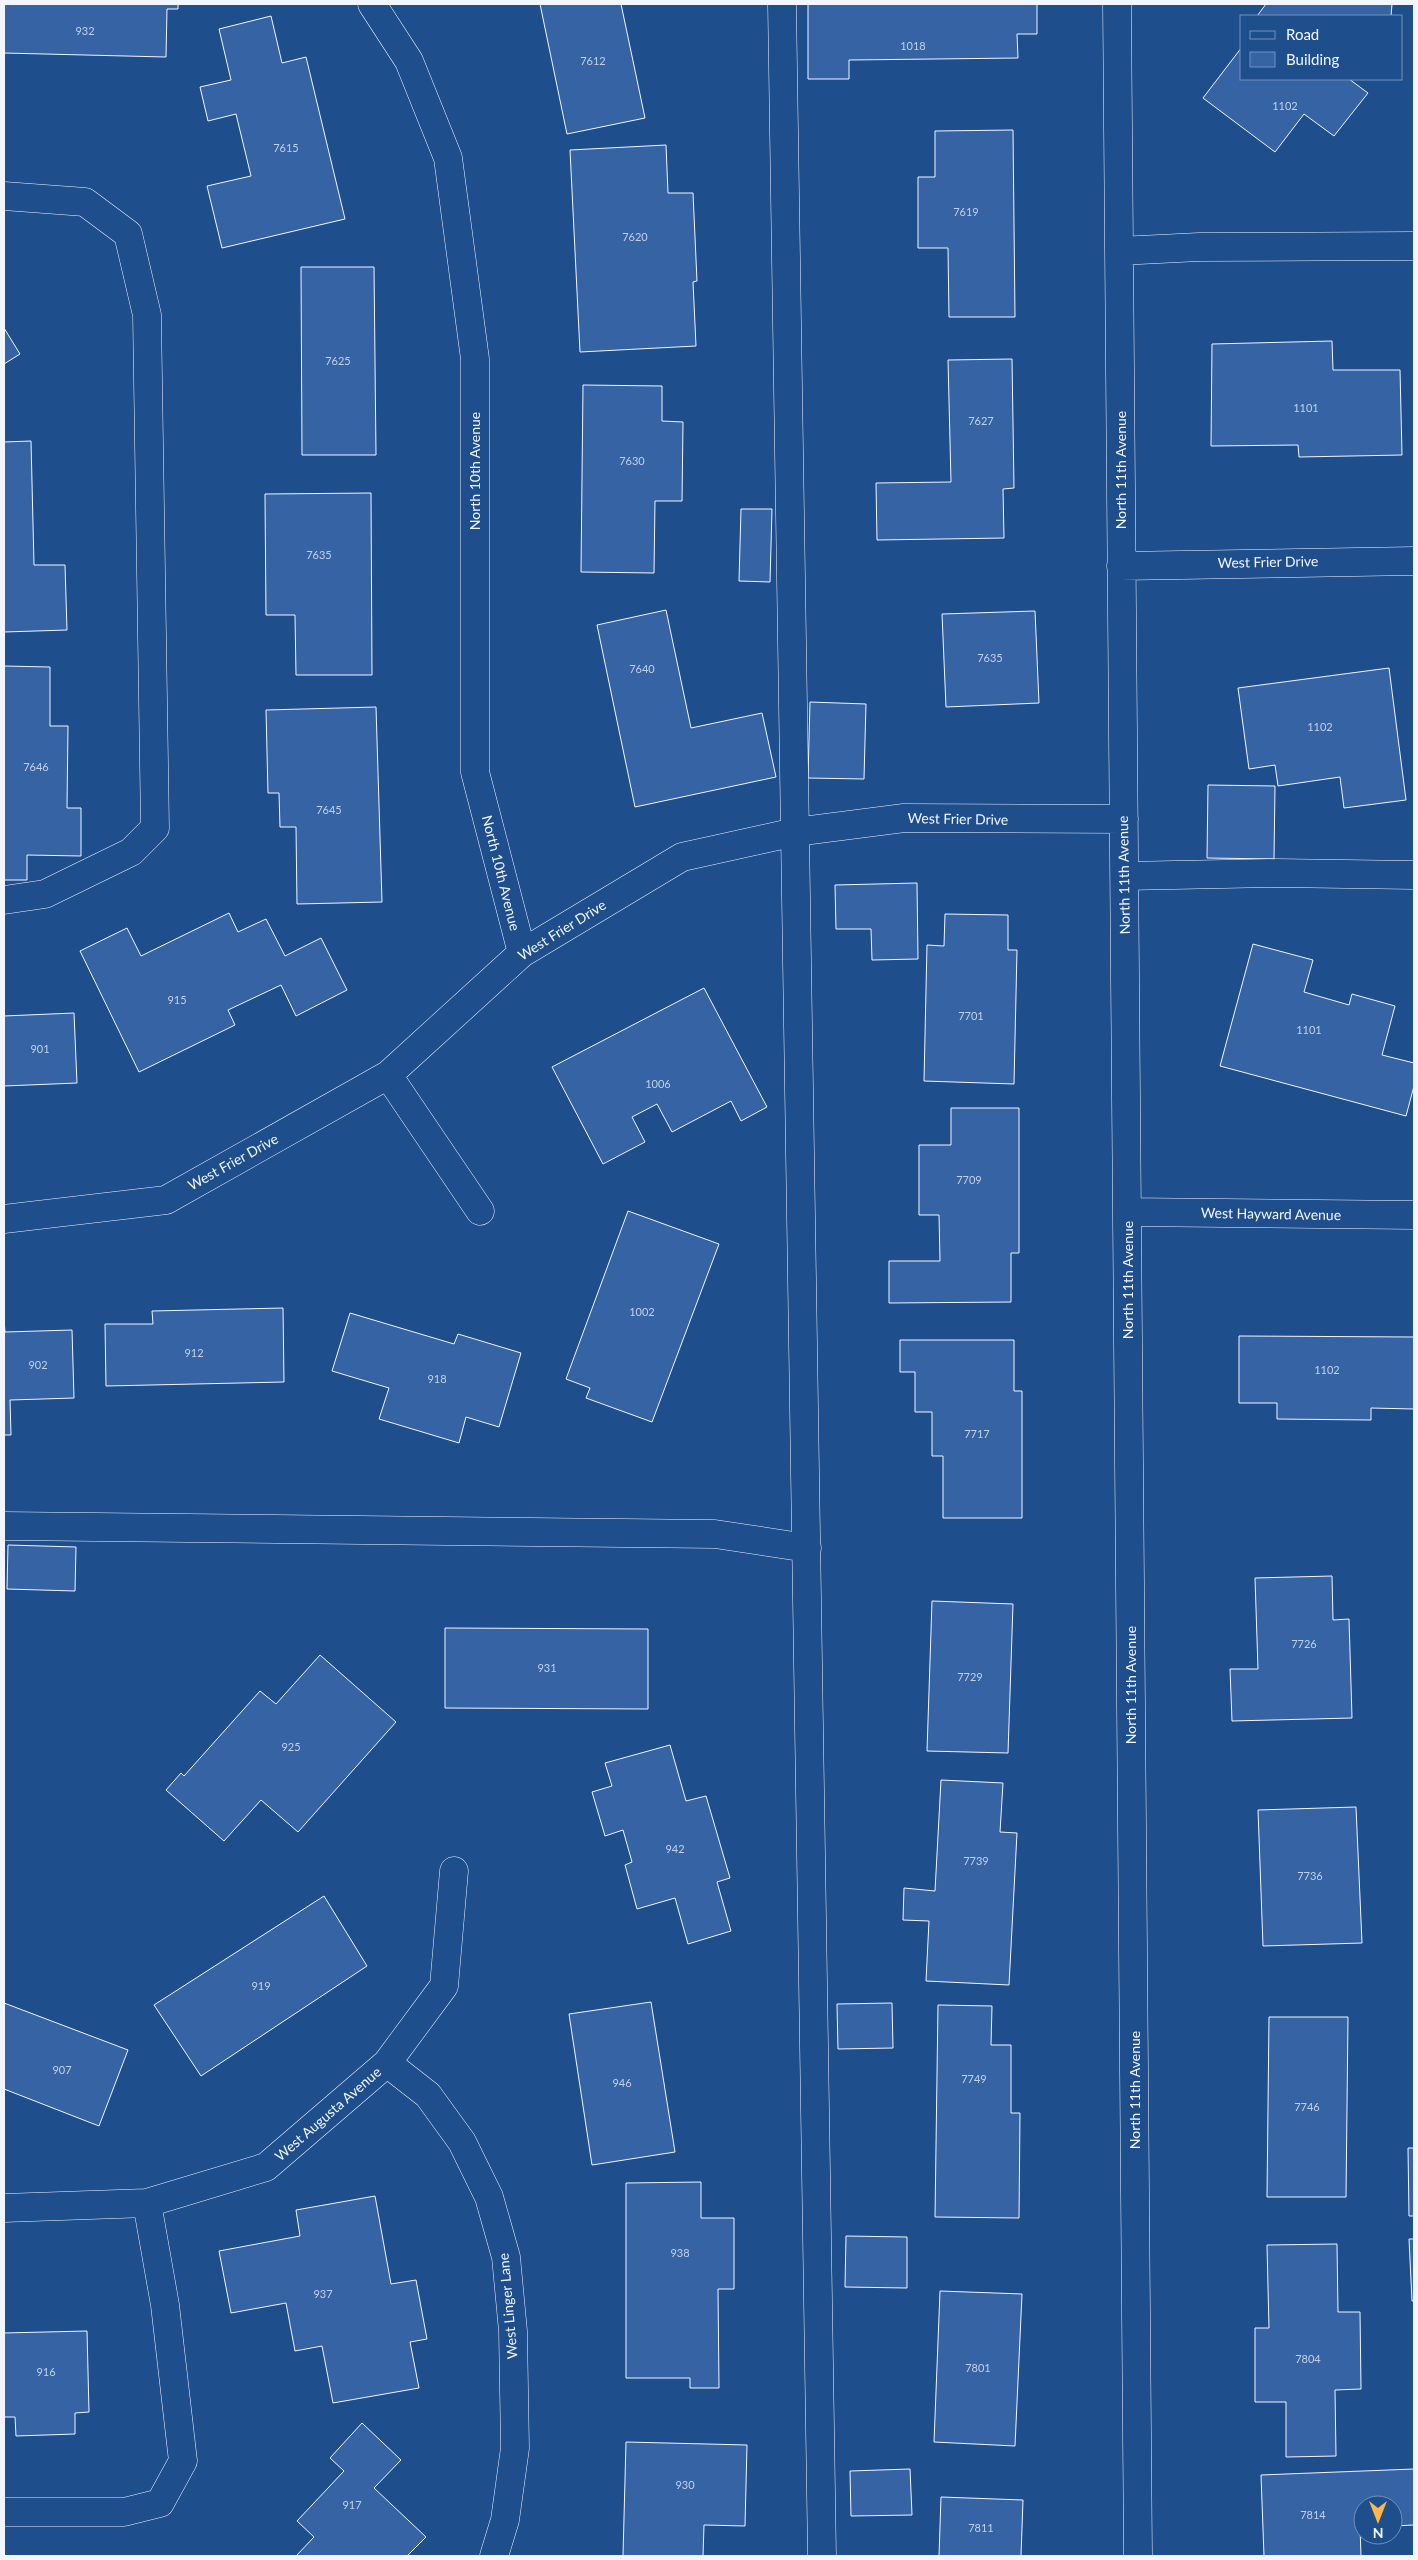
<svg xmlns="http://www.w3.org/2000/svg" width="1418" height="2560" font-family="Lato,sans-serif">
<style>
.building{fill:#3563a3;stroke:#f2f6ff}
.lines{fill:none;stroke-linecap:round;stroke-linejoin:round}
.minor-casing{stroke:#f2f6ff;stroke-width:29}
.minor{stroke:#1f4e8c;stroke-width:28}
.labels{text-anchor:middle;stroke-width:4;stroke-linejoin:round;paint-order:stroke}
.number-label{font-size:11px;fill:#c3d1e8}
.street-label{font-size:14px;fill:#f2f6ff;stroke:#1f4e8c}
</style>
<rect width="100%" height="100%" fill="#1f4e8c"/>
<path class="building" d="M4 4H178V9H167L166 57 4 53Z
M540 4H621L645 118 567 134Z
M808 4H1037V34H1017L1018 58 849 60V79H808Z
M1266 4H1392L1391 16H1257Z
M271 16 282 63 306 57 345 219 222 248 207 186 251 176 236 114 208 121 200 87 231 80 219 29Z
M1242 47V79H1349L1368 93 1334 136 1304 114 1275 152 1203 98Z
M1013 130 1015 317H949L948 248H918V177H935V131Z
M666 145 668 193H693L697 281 693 282 696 346 580 352 570 150Z
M301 267H374L376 455H302Z
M4 328 20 354 4 364Z
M1332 341 1333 370H1400L1402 455 1299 457 1298 445 1211 446 1212 344Z
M1012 359 1014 488 1003 489 1004 538 877 540 876 483 951 482 948 360Z
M583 385 662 386V421L683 422 682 501H655L654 573 581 572Z
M31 441 34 565H65L67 630 4 632V442Z
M371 493 372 675H296L295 615H266L265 494Z
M741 509H772L770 582 739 581Z
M666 610 691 728 762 713 776 777 635 807 597 625Z
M1035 611 1039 703 946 707 942 614Z
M4 666 50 667V726H68L67 808H81V856L27 855V880H4Z
M1389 668 1406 800 1344 808 1340 777 1278 786 1275 765 1249 769 1238 688Z
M810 702 866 704 864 779 808 778Z
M376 707 382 902 297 904 296 827H280L279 793H268L266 710Z
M1208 785 1275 786 1274 859 1207 858Z
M917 883 918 959 872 960 871 929H836L835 885Z
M229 913 238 932 266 919 285 956 321 938 347 990 296 1016 281 985 228 1010 235 1025 139 1072 80 951 127 928 141 956Z
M945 914 1008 915V950H1017L1014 1084 924 1081 927 945 944 946Z
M1253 944 1313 960 1304 992 1349 1005 1352 994 1395 1006 1382 1055 1414 1063V1086L1406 1116 1220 1066Z
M704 988 767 1107 741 1121 731 1101 672 1132 657 1104 632 1117 645 1142 603 1164 552 1067Z
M74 1013 77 1083 4 1086V1016Z
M951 1108H1019V1253H1011V1302L889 1303V1261H940L939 1215H919V1145H951Z
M628 1211 719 1244 652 1422 586 1398 590 1388 566 1379Z
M283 1308 284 1382 106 1386 105 1324H153L152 1311Z
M350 1313 454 1344 458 1334 521 1353 499 1427 466 1417 459 1443 379 1419 389 1388 332 1371Z
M4 1319 5 1332 72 1330 74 1398 10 1400 11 1435H4Z
M1239 1336 1414 1337V1409L1371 1408V1420L1277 1419V1403H1239Z
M900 1340H1014V1391H1022V1518H943V1456H932V1412H915V1372H900Z
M8 1545 76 1547 75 1591 7 1589Z
M1332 1576 1333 1620 1349 1619 1352 1718 1232 1721 1230 1669H1258L1255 1578Z
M932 1601 1013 1604 1008 1753 927 1751Z
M445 1628 648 1629V1709L445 1708Z
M320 1655 396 1722 298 1832 261 1800 224 1841 166 1790 181 1773 184 1776 260 1691 276 1704Z
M670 1745 686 1801 706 1796 730 1878 717 1882 731 1931 688 1944 675 1898 637 1909 625 1865 632 1862 623 1830 605 1836 592 1792 612 1786 605 1763Z
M941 1780 1003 1783 1000 1832 1017 1833 1009 1985 926 1981 929 1921 903 1920 904 1888 935 1891Z
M1356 1807 1362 1943 1263 1946 1258 1810Z
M324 1896 367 1966 201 2076 154 2005Z
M651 2002 675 2152 592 2165 569 2014Z
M4 2003 128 2050 99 2126 4 2089Z
M892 2003 893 2048 838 2049 837 2004Z
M938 2005 992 2006 991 2045H1011V2113H1020L1019 2218 935 2217Z
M1269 2017H1348L1346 2197H1267Z
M1408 2148H1414V2216H1409Z
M701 2182V2218H734V2289H718L719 2388H690V2378H626V2183Z
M375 2196 391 2284 416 2280 427 2339 410 2342 419 2388 333 2403 322 2346 295 2351 286 2303 231 2313 219 2251 300 2236 296 2210Z
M846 2236 907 2237V2288L845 2287Z
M1409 2239H1414V2301H1412Z
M1337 2244 1338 2312H1360L1361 2389 1335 2390 1336 2456 1286 2457V2402H1255V2328H1269L1267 2245Z
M940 2291 1022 2294 1015 2446 934 2442Z
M87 2331 89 2412 75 2413V2434L16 2436 15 2417H4V2333Z
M362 2423 401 2460 374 2488 426 2537 407 2556H296L314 2537 297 2521 344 2471 330 2458Z
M626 2442 747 2445 745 2526 704 2525 703 2556H623Z
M910 2469 912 2515 851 2516 850 2471Z
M1414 2469V2525L1393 2526V2505H1363V2527H1360L1361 2556H1264L1261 2475Z
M941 2497 1023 2500 1021 2556H939Z"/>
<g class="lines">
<defs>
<path id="minor" d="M372 4 409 61 448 158 475 359V772L522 953
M782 4 822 2556
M1117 4 1138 2556
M4 196 85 202 128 234 147 315 155 828 131 852 45 894 4 900
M1119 251 1199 247 1414 246
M1121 566 1414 561
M1125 876 1277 873 1414 875
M388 1075 480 1211
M1128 1212 1414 1215
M4 1219 166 1200 388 1075 522 953 682 857 795 832 904 818 1124 819
M4 1526 715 1534 807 1548
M387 2063 428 2095 462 2142 489 2197 506 2257 513 2331 515 2448 505 2520 494 2556
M4 2208 147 2203 266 2167 387 2063 444 1986 454 1871
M4 2512H124L160 2503 183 2461 165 2305 147 2203"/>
</defs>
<use href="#minor" class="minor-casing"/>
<use href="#minor" class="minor"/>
</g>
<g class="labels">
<g class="number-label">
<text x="85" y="35">932</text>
<text x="913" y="50">1018</text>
<text x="593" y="65">7612</text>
<text x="1285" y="110">1102</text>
<text x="286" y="152">7615</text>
<text x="966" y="216">7619</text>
<text x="635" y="241">7620</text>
<text x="338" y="365">7625</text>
<text x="1306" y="412">1101</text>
<text x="981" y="425">7627</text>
<text x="632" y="465">7630</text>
<text x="319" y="559">7635</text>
<text x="990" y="662">7635</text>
<text x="642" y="673">7640</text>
<text x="1320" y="731">1102</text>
<text x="36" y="771">7646</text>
<text x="329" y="814">7645</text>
<text x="177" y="1004">915</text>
<text x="971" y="1020">7701</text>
<text x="1309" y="1034">1101</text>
<text x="40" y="1053">901</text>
<text x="658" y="1088">1006</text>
<text x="969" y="1184">7709</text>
<text x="642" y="1316">1002</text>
<text x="194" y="1357">912</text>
<text x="38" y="1369">902</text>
<text x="1327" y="1374">1102</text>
<text x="437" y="1383">918</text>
<text x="977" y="1438">7717</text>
<text x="1304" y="1648">7726</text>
<text x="547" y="1672">931</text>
<text x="970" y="1681">7729</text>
<text x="291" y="1751">925</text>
<text x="675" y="1853">942</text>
<text x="976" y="1865">7739</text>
<text x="1310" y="1880">7736</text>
<text x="261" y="1990">919</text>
<text x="62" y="2074">907</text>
<text x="974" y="2083">7749</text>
<text x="622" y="2087">946</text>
<text x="1307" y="2111">7746</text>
<text x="680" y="2257">938</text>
<text x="323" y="2298">937</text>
<text x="1308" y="2363">7804</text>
<text x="978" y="2372">7801</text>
<text x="46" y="2376">916</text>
<text x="685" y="2489">930</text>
<text x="352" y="2509">917</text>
<text x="1313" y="2519">7814</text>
<text x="981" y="2532">7811</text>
</g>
<g class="street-label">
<text transform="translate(1121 470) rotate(-90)" y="5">North 11th Avenue</text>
<text transform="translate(475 471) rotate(-90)" y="5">North 10th Avenue</text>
<text transform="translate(1268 562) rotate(-1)" y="5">West Frier Drive</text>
<text transform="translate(958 819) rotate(1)" y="5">West Frier Drive</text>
<text transform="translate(501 873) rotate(76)" y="5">North 10th Avenue</text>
<text transform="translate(1124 875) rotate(-91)" y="5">North 11th Avenue</text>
<text transform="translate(562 930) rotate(-32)" y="5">West Frier Drive</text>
<text transform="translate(233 1162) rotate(-29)" y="5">West Frier Drive</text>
<text transform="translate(1271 1214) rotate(1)" y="5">West Hayward Avenue</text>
<text transform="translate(1128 1280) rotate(-90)" y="5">North 11th Avenue</text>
<text transform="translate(1131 1685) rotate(-90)" y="5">North 11th Avenue</text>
<text transform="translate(1135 2090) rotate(-90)" y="5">North 11th Avenue</text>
<text transform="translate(328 2114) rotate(-41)" y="5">West Augusta Avenue</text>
<text transform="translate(508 2306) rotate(-95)" y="5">West Linger Lane</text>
</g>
</g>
<rect width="1418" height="2560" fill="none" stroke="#f2f6ff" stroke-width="10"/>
<rect x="1240" y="15" width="162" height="65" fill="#1f4e8c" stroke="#7391ba"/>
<rect x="1250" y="31" width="25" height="8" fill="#1f4e8c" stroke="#7391ba"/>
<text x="1286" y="40" font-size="15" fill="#f2f6ff">Road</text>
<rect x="1250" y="52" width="25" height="15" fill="#3563a3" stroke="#7391ba"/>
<text x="1286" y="65" font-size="15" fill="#f2f6ff">Building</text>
<g transform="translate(1378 2520) rotate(180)"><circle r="24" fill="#1f4e8c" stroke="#7391ba"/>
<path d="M0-4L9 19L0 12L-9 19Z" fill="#ffb74d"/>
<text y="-8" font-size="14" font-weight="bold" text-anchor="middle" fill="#f2f6ff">N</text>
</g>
</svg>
